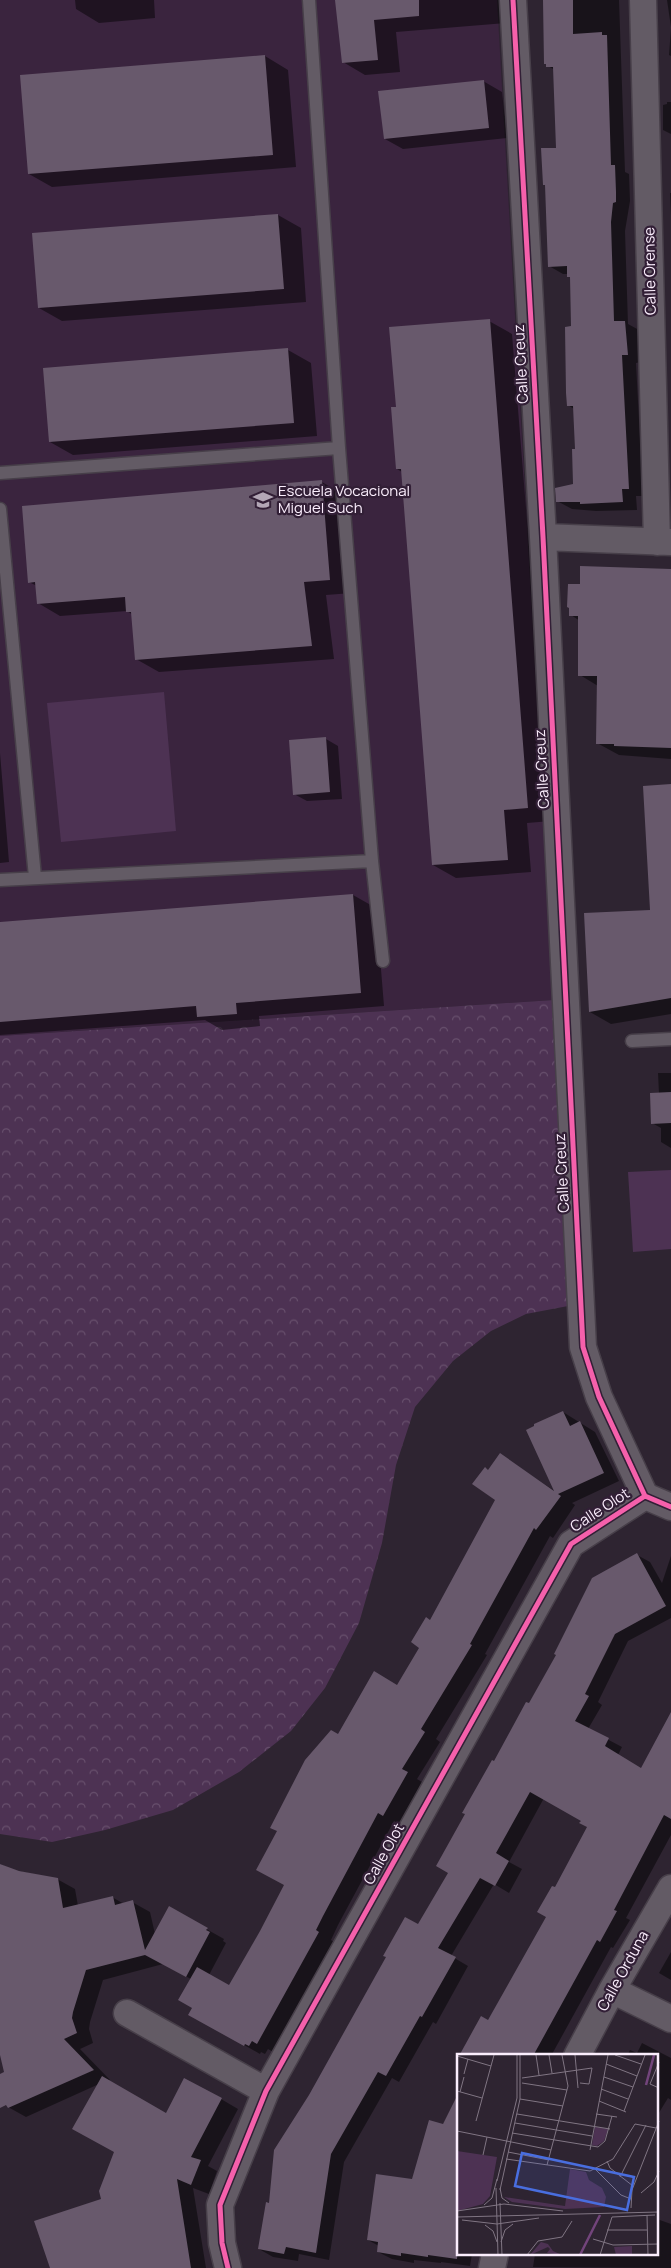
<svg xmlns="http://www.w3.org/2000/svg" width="671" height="2268" font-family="Manrope,sans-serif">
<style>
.built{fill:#3a243e}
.forest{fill:url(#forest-crowns)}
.park{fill:#4d3253}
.shadow{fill:#0007}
.building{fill:#68596c}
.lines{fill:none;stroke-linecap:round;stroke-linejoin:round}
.lane-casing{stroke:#473f49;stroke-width:15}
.street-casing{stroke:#473f49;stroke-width:29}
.lane{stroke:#635b65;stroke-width:12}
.street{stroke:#635b65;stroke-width:26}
.cycleway-casing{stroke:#321f36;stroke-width:8}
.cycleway{stroke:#f560ab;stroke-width:5}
.labels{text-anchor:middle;stroke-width:4.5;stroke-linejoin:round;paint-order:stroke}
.street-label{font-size:15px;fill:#fbeefd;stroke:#321f36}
.poi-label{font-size:15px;fill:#fbeefd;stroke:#321f36;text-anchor:start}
.inset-river{fill:none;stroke:#72447b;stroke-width:2.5}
.inset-road{fill:none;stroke:#807583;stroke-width:1}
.view{fill:#496edf;fill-opacity:0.15;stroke:#496edf;stroke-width:2.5}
.inset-edge{fill:none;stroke:#fbeefd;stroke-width:2.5}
</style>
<defs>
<pattern id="forest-crowns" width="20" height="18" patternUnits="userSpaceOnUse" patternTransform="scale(1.25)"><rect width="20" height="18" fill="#4d3253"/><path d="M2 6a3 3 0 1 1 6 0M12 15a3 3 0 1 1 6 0" fill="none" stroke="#68506d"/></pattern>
</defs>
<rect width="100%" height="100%" fill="#2e2431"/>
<path class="built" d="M0 0H497L554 1000 0 1036Z"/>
<path class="forest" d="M554 1000 568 1306 526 1314 491 1331 453 1361 415 1407 396 1465 382 1543 359 1623 325 1688 291 1731 239 1772 173 1810 105 1830 52 1842 0 1834V1036Z"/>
<path class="park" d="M164 692 176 831 61 842 47 703Z
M671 1170V1249L633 1252 628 1172Z"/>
<path class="shadow" d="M75 0H154L155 18 99 23 76 9Z
M337 0H504L506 23 396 32 400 72 365 75 343 62Z
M544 0H619L625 172 629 174 630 201 625 231 628 324 639 330 641 362 636 363 643 496H636L637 510 596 511 572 509 557 501 575 485 576 450 574 409 568 405 572 328 571 278 568 274H563L549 266 557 149 555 70 548 66Z
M667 0H671V27Z
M671 28V56L669 55Z
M265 56 288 70 296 167 52 187 29 174Z
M483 81 502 92 507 138 403 149 385 139Z
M667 102H671V145V134L663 130V105L667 104Z
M670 193H671V215Z
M278 215 301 228 306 302 62 321 39 308Z
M489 321 512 334 551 821 527 823 531 872 456 878 433 865 402 472 397 469Z
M288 350 311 363 317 436 73 455 50 442Z
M322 482 344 495 352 593 326 595 334 659 159 672 136 659 133 615 127 611 60 616 38 603 37 586 29 582Z
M671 570V759L619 755 597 743 598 686 580 675V621L571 615 581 586Z
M326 739 338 746 342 799 307 801 294 794Z
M0 753 9 862 0 863Z
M671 786V1014L611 1024 590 1012 651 911Z
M353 895 376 908 384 1006 259 1016 260 1026 222 1030 205 1020 0 1035V923Z
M658 1073H671V1148L661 1142V1128L652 1123 659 1094Z
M563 1412 595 1432 619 1481 572 1503 575 1505 553 1538 550 1536 485 1654 487 1655 436 1739 440 1742 417 1779 422 1782 400 1824 394 1821 338 1925 331 1940 334 1942 273 2052 268 2049 265 2054 261 2052 260 2054 190 2014 194 2007 191 1979 163 1964 103 1980 90 2022 89 2029 93 2043 80 2049 110 2080 107 2081 166 2114 221 2099 238 2109 208 2166 217 2171 209 2194 193 2188 206 2268H51L103 2200 115 2152 99 2084 26 2117 8 2107 0 2088V2075L6 2072 0 2050V1864L13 1870 57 1879 75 1889 78 1906 112 1897 124 1904 132 1902 150 1912 155 1934 169 1908 224 1939 223 1941 226 1943 209 1975 229 1987 286 1885 338 1735 397 1686 421 1647 431 1622 496 1500 489 1471 501 1455 556 1492Z
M637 1555 650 1562 662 1583 671 1556V1618L628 1641 598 1702 602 1705 588 1729 622 1747 618 1755 641 1769 671 1715V1835L626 1918 630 1920 613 1948 611 1947 551 2056H460L488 2021 548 1917 556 1889 588 1827 583 1820 544 1798 509 1862 522 1869 509 1893 494 1884 451 1956 468 1966 436 2024 433 2022 399 2082 392 2078 344 2162 329 2260 299 2254 298 2261 273 2257 259 2249 270 2204 418 1926 450 1873 494 1763 529 1705Z
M671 1952V1980L659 1973Z
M642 2043 671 2058V2100L668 2098 657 2116V2056H627L630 2050 637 2053Z
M458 2097V2254H472L470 2266 441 2262V2263L414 2260V2263L392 2259 378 2252 379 2246 368 2240 412 2181Z
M657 2219 671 2224V2268L533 2267 535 2254H657Z"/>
<path class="building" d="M335 0H419V16L374 20 378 60 342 63Z
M543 0H573V34L602 32V35H607L611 165H615L616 192V202L613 203 611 222 614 321H625L628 355H622L629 489H622L623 502 580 504V502H556L555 488 573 484 572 449H575L573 406H567L566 393 565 327 571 326 570 277H567V266L548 267 545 185H543L541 148H556L553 67H546V64H544Z
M265 55 273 155 28 174 20 75Z
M484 80 489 128 384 139 378 91Z
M278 214 284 289 38 308 32 233Z
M490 319 528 808 504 810 508 860 432 865 401 469H396L391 407H396L389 327Z
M288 348 294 423 49 442 43 368Z
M322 480 330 580 304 582 312 646 135 660 131 612H126L125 597 37 604 35 582 28 583 22 506Z
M580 566 671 569V748L614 746V744H596L597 676H578V616H569V608L567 607 568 584H580Z
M326 737 330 792 293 795 289 740Z
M671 784V998L589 1012 584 913 650 910 643 786Z
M353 894 361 993 236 1003 237 1014 197 1017 196 1006 0 1022V922Z
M671 1092V1123L651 1124 650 1093Z
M563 1411 570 1426 580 1421 604 1473 558 1494 561 1496 536 1530 534 1528 470 1644 472 1645 421 1729 425 1732 402 1769 408 1772 383 1816 378 1813 323 1916 316 1930 319 1932 257 2044 252 2041 249 2046 245 2044 244 2046 188 2015 192 2008 178 2000 197 1967 229 1985 260 1931 284 1885 256 1870 277 1831 270 1828 305 1760 331 1730 338 1734 374 1671 397 1685 419 1648 411 1642 426 1617 430 1620 495 1500 472 1484 485 1467 488 1470 500 1453 554 1491 526 1430 534 1426V1424Z
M637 1553 666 1606 615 1634 585 1694 589 1696 575 1721 609 1738 605 1746 641 1768 671 1712V1819L664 1815 614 1910 617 1911 600 1942 597 1940 533 2056H459L481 2016 488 2020 546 1917 537 1912 552 1886 555 1887 587 1827 579 1823 581 1821 530 1792 496 1853 509 1861 495 1886 480 1878 438 1948 456 1957 422 2017 420 2016 386 2076 378 2072 331 2154 316 2253 286 2247 284 2254 258 2249 266 2202 269 2203 274 2150 309 2095 386 1957 383 1956 405 1917 418 1924 448 1873 436 1866 465 1814 462 1813 492 1760 494 1761 526 1702 529 1703 556 1655 554 1654 592 1578Z
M0 1864 19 1871 58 1878 63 1908 113 1896 115 1905 133 1900 145 1950 169 1906 208 1928 206 1930 210 1932 186 1977 145 1955 86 1970 73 2012 72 2018 77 2033 64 2039 94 2070 8 2108 6 2105 0 2108V2074L4 2072 0 2055Z
M102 2076 166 2113 184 2078 222 2098 191 2157 201 2160 191 2185 177 2179 191 2268H50L34 2221 101 2199 99 2191 114 2152 72 2129Z
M458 2094V2248L457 2259 428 2255V2257L401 2253V2256L377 2252 378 2242 367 2240 376 2174 412 2179 429 2120 443 2124Z"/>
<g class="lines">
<defs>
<path id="lane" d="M309 0 339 448 372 861 383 961
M0 473 339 448
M0 509 35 877
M0 880 372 861
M632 1041 671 1039"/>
<path id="street" d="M513 0 543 537 583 1347 599 1397 645 1496 671 1507
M643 0 657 542
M543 537 671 542
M612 1990 671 2019
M127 2013 266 2091
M577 2056 612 1990 671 1888
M228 2268 222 2243 220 2205 266 2091 571 1544 645 1496
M492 2268 495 2254"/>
</defs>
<use href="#lane" class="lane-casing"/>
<use href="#street" class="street-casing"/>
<use href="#lane" class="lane"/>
<use href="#street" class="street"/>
<defs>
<path id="cycleway" d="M513 0 543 537 583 1347 599 1397 645 1496 671 1507
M228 2268 222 2243 220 2205 266 2091 571 1544 645 1496"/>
</defs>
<use href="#cycleway" class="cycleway-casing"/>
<use href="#cycleway" class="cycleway"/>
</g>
<defs>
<symbol id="school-bare" viewBox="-9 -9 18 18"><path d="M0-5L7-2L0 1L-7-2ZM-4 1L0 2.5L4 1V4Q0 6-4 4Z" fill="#b3a7b6" stroke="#321f36" stroke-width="2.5" paint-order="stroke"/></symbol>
</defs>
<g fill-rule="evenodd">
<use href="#school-bare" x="249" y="486" width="28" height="28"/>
</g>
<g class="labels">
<g class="street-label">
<text transform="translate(650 271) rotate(-91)" y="5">Calle Orense</text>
<text transform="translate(521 364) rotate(-93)" y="5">Calle Creuz</text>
<text transform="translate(542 769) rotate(-93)" y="5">Calle Creuz</text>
<text transform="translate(562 1173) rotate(-93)" y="5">Calle Creuz</text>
<text transform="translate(600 1510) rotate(-33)" y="5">Calle Olot</text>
<text transform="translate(384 1854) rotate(-61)" y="5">Calle Olot</text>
<text transform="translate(623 1971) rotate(-61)" y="5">Calle Orduna</text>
</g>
<g class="poi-label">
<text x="278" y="496">Escuela Vocacional<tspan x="278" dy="17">Miguel Such</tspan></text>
</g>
</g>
<g transform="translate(457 2054)">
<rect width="201" height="201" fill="#2e2431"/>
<path d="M113 115 129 118 132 126 145 134 149 143 147 153 108 155 55 148 47 143 108 152ZM84 188 91 190 96 197 105 201 90 199 93 195 91 193 73 201Z" fill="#4d3253"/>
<path d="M138 73 151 75 147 87 140 92 135 91ZM0 97 40 103 33 142 26 150 0 157ZM175 192V201H159L157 193Z" fill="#4d3253"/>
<path class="inset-river" d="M189 31 197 1M123 201 143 161"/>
<path class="inset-road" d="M79 1 82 21M92 1 95 19M118 1 121 34M158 1 184 10M0 2 34 12M202 8 193 30 202 34M149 10 180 22M7 20 11 5M147 23 176 33M65 24 135 14 132 30 123 29M65 29 110 36M144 35 171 45M0 37 25 44M3 38 7 23M63 45 106 52M142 47 169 58M167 57 188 1M60 60 153 75M139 60 160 63M19 67 37 1M58 69 135 82M0 77 94 96M55 79 141 93 148 87 155 62M133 96 151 1M51 98 92 106M26 101 30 83M49 105 133 117 156 105 178 70 199 74M150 107 153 114 176 132M90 111 111 32 105 1M139 116 164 141 174 145M163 123 189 71M40 127 60 44V1M39 134 41 201M43 134 45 144 52 149M43 136 63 45V1M184 139 197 128 202 117M43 149 45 201M27 151 35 144 40 125M174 154 175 136 202 67M0 157 47 150 106 157M190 161 191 201M0 163 202 158M5 166 40 170 82 164M28 171 36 177 40 188M150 176H190M136 185 156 191 202 190M44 188 48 176 56 170M70 201 81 187 105 183 115 167M143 201 155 163 198 161"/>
<path class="view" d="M65 99 177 123 170 156 58 132Z"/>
<rect width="201" height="201" class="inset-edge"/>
</g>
</svg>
